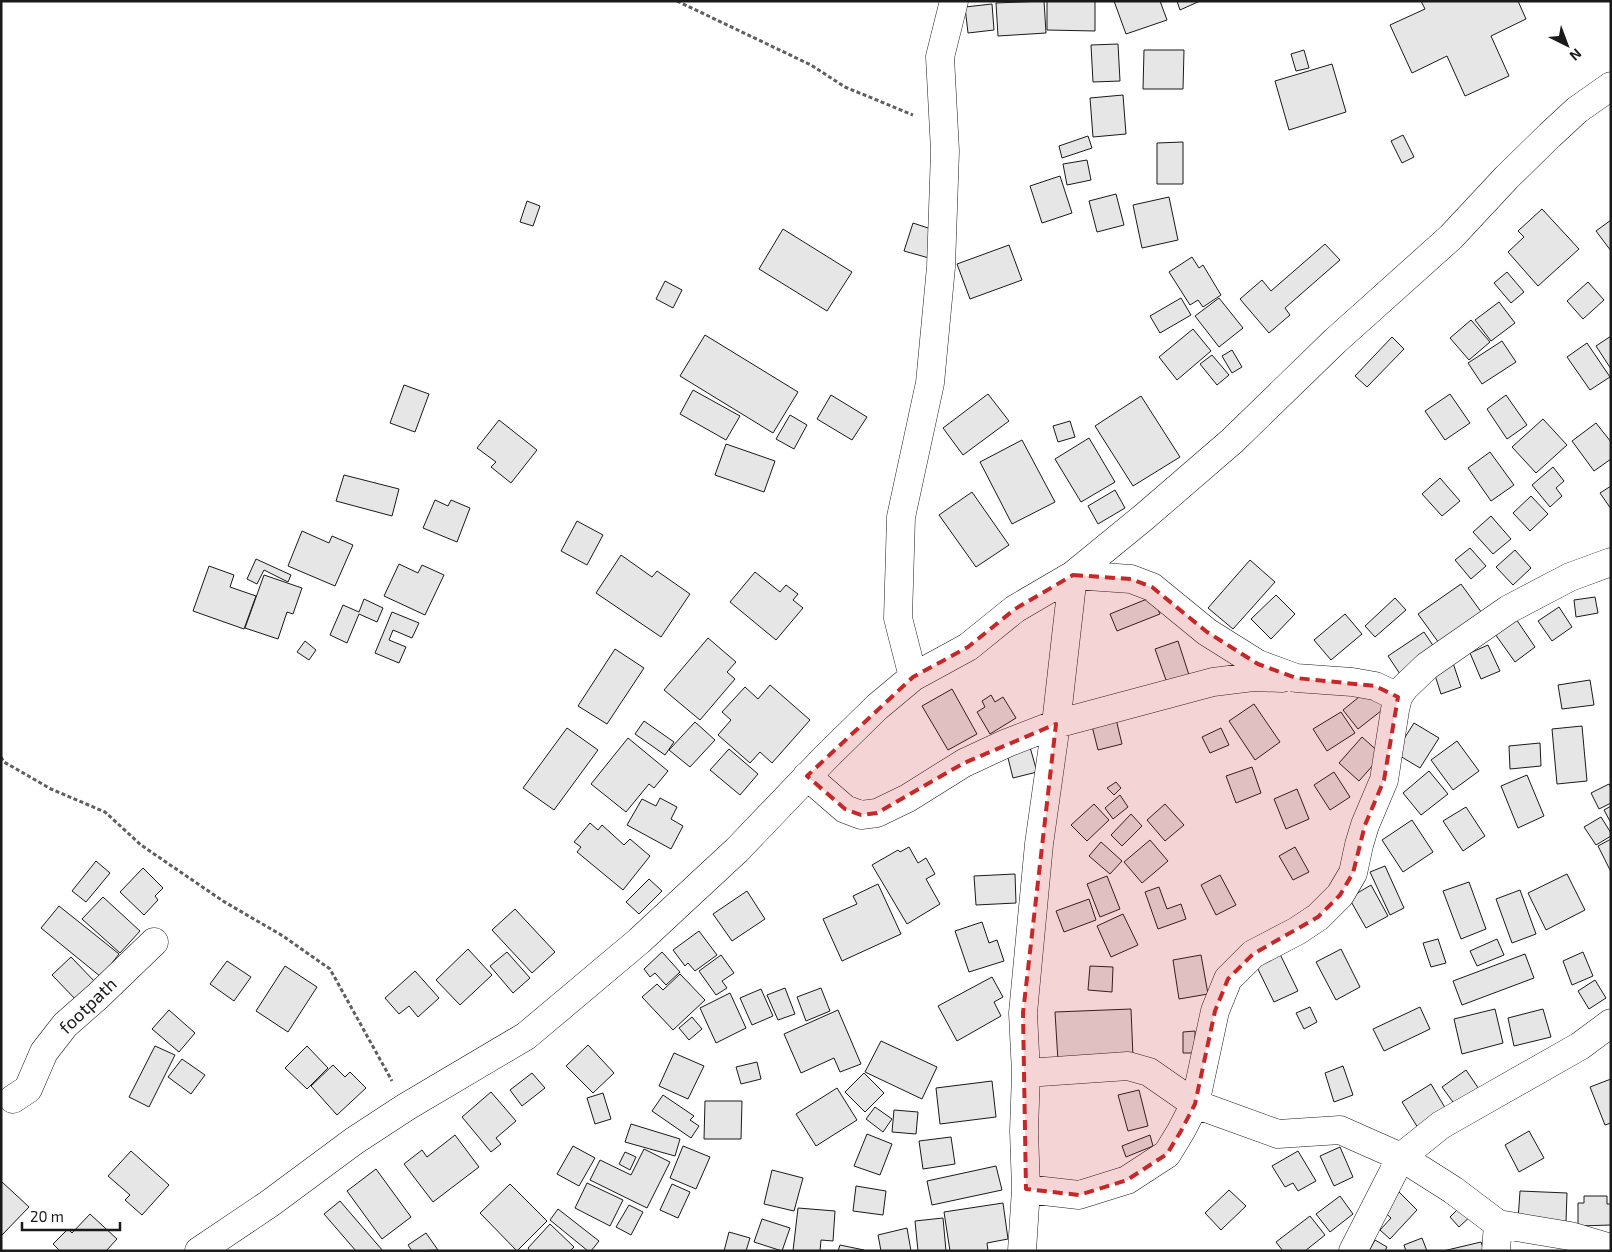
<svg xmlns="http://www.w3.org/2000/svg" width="1612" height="1252" font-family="'Exo 2',sans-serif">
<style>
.building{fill:#e6e6e6;stroke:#1a1a1a}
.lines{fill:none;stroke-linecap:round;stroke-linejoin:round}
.minor-casing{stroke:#1a1a1a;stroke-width:29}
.path{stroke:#5f5f5f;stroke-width:3;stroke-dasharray:4 2.5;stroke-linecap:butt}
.minor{stroke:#fff;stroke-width:28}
.marked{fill:#c62828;fill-opacity:0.2;stroke:#c62828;stroke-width:4;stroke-dasharray:10 6;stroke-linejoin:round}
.labels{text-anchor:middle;stroke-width:4;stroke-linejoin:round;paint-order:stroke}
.street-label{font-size:18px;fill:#1a1a1a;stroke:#fff}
</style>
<rect width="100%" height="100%" fill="#fff"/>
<path class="building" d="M1044 1 1046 33 998 36 996 3Z
M1047 1H1095V31L1047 30Z
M1114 1H1160L1167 20 1126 34Z
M1177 1H1200L1180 10Z
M1421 1H1518L1526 19 1491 36 1509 76 1465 96 1447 56 1412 73 1390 25 1425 9Z
M992 4 994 30 968 33 965 7Z
M1118 44 1120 81 1093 82 1091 45Z
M1144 50H1184L1183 89H1143Z
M1304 50 1309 68 1296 71 1291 54Z
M1332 64 1346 112 1289 130 1275 81Z
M1123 95 1126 134 1093 137 1090 98Z
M1403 135 1414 157 1402 163 1391 141Z
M1088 136 1092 148 1062 158 1059 146Z
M1183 142V184H1157V143Z
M1087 160 1091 180 1067 185 1063 164Z
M1060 176 1072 213 1042 223 1030 186Z
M1116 194 1124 225 1097 232 1089 201Z
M1169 197 1178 240 1142 248 1133 205Z
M527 201 540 206 533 226 520 222Z
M1542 209 1579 249 1538 286 1508 252 1524 237 1518 231Z
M1611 220V251L1596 231Z
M913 223 937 231 929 258 904 251Z
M783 229 852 272 827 311 759 269Z
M1325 244 1340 260 1285 308 1290 315 1269 333 1240 299 1262 280 1271 291Z
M1009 245 1022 280 970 299 957 264Z
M1192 257 1199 268 1203 265 1221 295 1203 307 1198 300 1190 305 1169 272Z
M1507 272 1524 292 1511 303 1494 283Z
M665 281 682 290 673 308 656 299Z
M1588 282 1604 300 1583 319 1567 301Z
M1181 298 1191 315 1160 333 1150 316Z
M1219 298 1243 328 1219 347 1195 316Z
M1499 302 1515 323 1491 341 1475 320Z
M1471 320 1490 342 1469 360 1450 338Z
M1193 329 1211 351 1177 380 1159 357Z
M705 335 798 392 773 433 680 376Z
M1611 336V369L1596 346Z
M1392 337 1404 349 1367 387 1355 376Z
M1502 341 1516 362 1482 384 1468 363Z
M1587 343 1610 377 1590 390 1567 357Z
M1232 350 1242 367 1232 373 1222 356Z
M1212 355 1229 375 1217 385 1200 364Z
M404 385 429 394 415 432 390 423Z
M693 390 740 416 726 440 680 414Z
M988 394 1009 421 963 455 943 428Z
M1450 394 1470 423 1445 440 1425 411Z
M831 395 867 417 852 440 817 419Z
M1506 395 1527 425 1507 439 1487 409Z
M1141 396 1180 457 1133 486 1095 426Z
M790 415 807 425 794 449 776 439Z
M1543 419 1567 445 1536 473 1512 447Z
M499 420 537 450 511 483 491 467 496 462 477 448Z
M1070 421 1075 437 1058 442 1053 426Z
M1596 423 1611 442V459L1594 471 1572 441Z
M1089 438 1115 482 1081 502 1055 459Z
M1022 440 1055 502 1012 524 980 462Z
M726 444 775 461 764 492 715 475Z
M1490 452 1514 485 1491 501 1468 468Z
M1553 467 1564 481 1556 488 1562 496 1550 507 1532 485Z
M344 475 399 489 392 516 336 501Z
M1440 478 1460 501 1442 516 1422 494Z
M1611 486V509L1600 493Z
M1115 490 1125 508 1098 524 1088 506Z
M972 492 1009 545 976 567 939 515Z
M1531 496 1548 514 1530 531 1513 513Z
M435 500 448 506 451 500 470 508 457 542 423 528Z
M1491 516 1511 539 1493 554 1473 532Z
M577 521 603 535 587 565 561 551Z
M302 531 329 543 332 536 353 545 335 586 288 566Z
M1470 548 1486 566 1471 579 1455 560Z
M1515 550 1531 568 1513 585 1496 567Z
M621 555 652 577 657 571 690 594 661 637 596 593Z
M256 559 291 575 288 582 264 570 257 584 247 579Z
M1250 560 1275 582 1233 629 1208 608Z
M399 564 418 573 422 565 444 575 425 615 384 596Z
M209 566 234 575 230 587 256 596 244 629 193 611Z
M755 572 780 592 786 585 798 594 793 600 803 608 776 640 730 602Z
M264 575 302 588 293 614 287 612 278 639 245 628Z
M1461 584 1487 620 1444 650 1418 614Z
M1276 595 1295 614 1271 639 1251 619Z
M1152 597 1160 614 1117 631 1110 614Z
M1595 597 1598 613 1576 617 1574 600Z
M1395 598 1406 610 1375 637 1365 626Z
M364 599 383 608 377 622 359 614 347 643 330 635 343 605 359 612Z
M1559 607 1572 627 1552 641 1538 621Z
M392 612 419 623 412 638 393 630 389 640 406 647 399 663 375 653Z
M1345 614 1362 634 1331 660 1314 640Z
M1516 619 1535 647 1515 662 1495 634Z
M1424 632 1436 650 1404 680 1388 656Z
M708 638 736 662 727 672 735 679 700 720 664 690Z
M305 641 316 650 309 660 297 652Z
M1178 641 1189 675 1167 683 1155 649Z
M1488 645 1500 671 1481 679 1470 653Z
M615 649 644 668 607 724 578 706Z
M1453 663 1461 687 1441 694 1433 669Z
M1590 680 1594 705 1562 709 1558 685Z
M770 685 810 720 772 763 760 752 750 763 718 735 731 720 722 712 745 687 758 699Z
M1370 688 1386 707 1358 729 1343 710Z
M952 689 977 734 948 750 922 706Z
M991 695 995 702 1003 697 1016 718 990 734 977 712 985 707 982 701Z
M1254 704 1280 742 1255 760 1229 721Z
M1341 712 1355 733 1327 751 1313 729Z
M1115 715 1122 744 1098 750 1091 722Z
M644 721 674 742 665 755 635 734Z
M695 722 715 740 690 767 669 750Z
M1414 723 1439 738 1420 768 1395 753Z
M1582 726 1587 781 1557 784 1552 729Z
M567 728 598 750 554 810 523 788Z
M1221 728 1229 745 1210 753 1202 737Z
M1362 737 1382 755 1359 781 1339 763Z
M628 738 668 771 654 788 649 784 626 812 591 784Z
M1457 741 1479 771 1453 790 1431 760Z
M1540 743 1541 766 1510 769 1509 746Z
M1030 747 1037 772 1013 778 1007 754Z
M729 749 758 774 740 795 710 770Z
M1252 767 1261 793 1236 803 1226 776Z
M1429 771 1448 794 1421 815 1403 793Z
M1334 772 1350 797 1330 810 1314 785Z
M1527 775 1544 816 1518 828 1501 786Z
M1116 782 1121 788 1114 795 1107 788Z
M1609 784 1611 788V803L1599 809 1591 793Z
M1297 789 1309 819 1286 829 1274 799Z
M1120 795 1128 807 1113 819 1105 808Z
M660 798 677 807 671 819 683 826 671 849 627 825 642 799 656 806Z
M1094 804 1109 820 1087 841 1071 825Z
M1165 804 1184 825 1165 841 1147 820Z
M1611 806V823L1604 810Z
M1466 807 1485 836 1463 851 1443 821Z
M1131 814 1142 826 1122 846 1111 835Z
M1601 817 1611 833V836L1596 845 1584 827Z
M1412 820 1433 852 1403 872 1382 840Z
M590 823 598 830 602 825 624 845 630 839 650 856 623 890 577 852 581 847 574 842Z
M1611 839V872L1598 846Z
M1150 840 1168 861 1142 883 1124 862Z
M1101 842 1122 861 1110 874 1089 856Z
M909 847 918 863 926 858 935 874 926 879 940 904 907 924 872 865 898 850 900 852Z
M1295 847 1309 872 1293 880 1279 856Z
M96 861 110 873 86 902 72 891Z
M1385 866 1404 908 1390 915 1370 872Z
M143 868 163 888 155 896 158 900 144 915 120 892Z
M1015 874 1016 903 976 905 974 876Z
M1567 874 1585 910 1546 930 1528 893Z
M1220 875 1236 905 1216 915 1201 885Z
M1107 876 1120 909 1100 917 1087 884Z
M649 879 662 891 639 914 626 902Z
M1469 882 1486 929 1461 939 1443 891Z
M878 884 901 934 842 961 823 919 857 904 853 896Z
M1371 885 1388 916 1366 928 1349 898Z
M1159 887 1167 909 1181 904 1186 919 1158 929 1145 892Z
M1520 890 1536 934 1512 943 1496 899Z
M747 891 765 919 732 941 713 914Z
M103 897 140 931 120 953 82 919Z
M1089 899 1096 920 1064 932 1056 911Z
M59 906 119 954 101 977 41 928Z
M515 909 555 952 532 973 492 930Z
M1123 914 1138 945 1111 957 1097 926Z
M982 922 989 943 997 940 1004 961 969 972 955 931Z
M699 931 717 955 695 971 688 963 685 966 673 950Z
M1438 939 1446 963 1431 967 1423 943Z
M1497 939 1504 955 1477 966 1470 951Z
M468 949 492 975 460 1005 436 980Z
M1341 949 1360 987 1336 1000 1316 962Z
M1278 950 1298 991 1274 1002 1254 961Z
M507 952 530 978 513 993 490 966Z
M662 952 680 972 666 985 655 973 650 977 644 969Z
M1583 952 1593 976 1572 985 1563 961Z
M1525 954 1534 978 1462 1005 1453 981Z
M721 955 734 973 722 981 727 988 716 995 699 971Z
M1201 955 1208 994 1179 999 1173 960Z
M71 957 98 985 79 1003 52 975Z
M227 961 251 977 234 1001 210 984Z
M285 966 317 987 288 1032 256 1011Z
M1090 966 1113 967 1112 992 1088 990Z
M415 971 439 998 418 1017 409 1006 399 1014 385 998Z
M680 974 705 1000 673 1030 642 997 657 984 663 990Z
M992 977 1003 997 994 1002 1001 1016 957 1041 938 1006Z
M1595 980 1606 998 1589 1009 1578 991Z
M785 988 795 1014 778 1020 767 995Z
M821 988 830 1011 806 1021 797 997Z
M761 989 773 1016 752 1025 740 998Z
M730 993 746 1028 716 1043 700 1008Z
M1310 1007 1317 1022 1304 1029 1296 1013Z
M1420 1007 1430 1029 1384 1051 1373 1029Z
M1131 1009 1133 1057 1058 1061 1055 1012Z
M1495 1009 1503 1043 1462 1054 1454 1019Z
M1543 1009 1551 1037 1514 1046 1508 1018Z
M169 1010 195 1033 179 1052 152 1029Z
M838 1010 861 1064 840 1072 834 1058 801 1073 784 1034Z
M692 1017 702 1029 689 1040 679 1028Z
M1195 1031V1053H1183V1032Z
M881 1041 937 1067 922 1099 865 1072Z
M588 1045 614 1073 593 1093 566 1066Z
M155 1046 175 1055 149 1107 129 1097Z
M307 1046 328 1068 307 1089 285 1068Z
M674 1053 704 1066 688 1099 659 1086Z
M182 1059 205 1075 191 1094 168 1077Z
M757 1062 761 1079 741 1084 736 1067Z
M333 1065 345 1077 350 1072 366 1088 337 1115 311 1086Z
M1343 1066 1353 1095 1334 1102 1325 1073Z
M1466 1070 1481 1092 1458 1109 1442 1087Z
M532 1073 545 1088 522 1106 510 1090Z
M864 1073 884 1093 865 1112 845 1092Z
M1611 1079V1123L1605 1125 1590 1087Z
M992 1081 996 1117 940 1124 936 1088Z
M1431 1084 1447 1111 1418 1128 1402 1102Z
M837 1088 857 1120 816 1146 796 1114Z
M1139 1090 1148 1126 1128 1131 1118 1095Z
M491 1092 516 1121 496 1138 501 1144 491 1152 462 1117Z
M603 1093 611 1119 595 1124 587 1098Z
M663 1095 694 1116 690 1120 699 1126 691 1138 652 1111Z
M705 1101H742L741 1139H704Z
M875 1107 892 1119 883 1132 866 1119Z
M894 1110 918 1112 916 1134 892 1132Z
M631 1124 680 1139 675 1156 625 1142Z
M1529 1131 1544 1158 1519 1172 1505 1145Z
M867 1134 892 1144 880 1175 854 1166Z
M455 1135 479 1167 433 1202 404 1164 422 1150 427 1157Z
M1150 1135 1153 1146 1126 1157 1122 1146Z
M951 1137 955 1164 923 1169 919 1141Z
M573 1146 595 1158 579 1186 557 1174Z
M683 1146 710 1157 696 1189 670 1178Z
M1340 1147 1353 1177 1334 1186 1320 1156Z
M644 1149 670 1162 647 1208 590 1180 600 1160 631 1175Z
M131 1151 169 1185 142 1215 125 1200 130 1195 108 1176Z
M1298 1151 1316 1181 1298 1191 1293 1183 1285 1187 1272 1166Z
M625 1152 636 1157 630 1170 619 1164Z
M996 1166 1002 1190 932 1205 927 1181Z
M376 1169 411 1217 382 1239 347 1191Z
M772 1170 803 1178 794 1211 764 1204Z
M1 1181 29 1207 1 1236Z
M587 1183 623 1200 610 1226 575 1208Z
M510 1184 547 1221 517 1251 480 1213Z
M672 1184 690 1192 678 1218 660 1210Z
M856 1186 886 1191 883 1215 853 1211Z
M1395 1188 1417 1210 1390 1239 1380 1230 1391 1218 1378 1206Z
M1229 1190 1246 1206 1221 1230 1205 1213Z
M1520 1191 1567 1193 1566 1222 1518 1220Z
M1340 1196 1353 1214 1330 1232 1316 1214Z
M1584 1196H1607V1204H1611V1225L1578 1226V1203H1584Z
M340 1201 383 1251H356L324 1214Z
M1003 1203 1008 1239 987 1243 988 1251H950L944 1212Z
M629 1205 643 1212 631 1235 616 1227Z
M1462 1205 1472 1215 1459 1227 1450 1217Z
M798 1208 835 1211 833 1241 821 1240 820 1251H793Z
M558 1209 599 1241 591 1251H588L550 1220Z
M90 1214 117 1239 106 1251H60L53 1244 68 1229 72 1233Z
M1310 1216 1325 1235 1305 1251H1283L1276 1242Z
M943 1218 946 1251H918L915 1221Z
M762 1219 790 1228 782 1251 754 1242Z
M550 1224 574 1247 570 1251H530L528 1248Z
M907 1228 911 1251H881L878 1235Z
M729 1232 750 1238 746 1251H724Z
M426 1233 438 1250 412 1251 408 1245Z
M1422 1238 1427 1251H1406L1404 1245Z
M1375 1240 1387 1247 1385 1251H1369Z
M1481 1242 1484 1251H1443Z
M840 1245 864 1250V1251H838Z"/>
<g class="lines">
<defs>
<path id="minor" d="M913 677 898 618 901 517 930 383 941 267 945 151 940 57 954 1
M807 776 845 809 861 815 877 813 908 798 964 763 1007 743 1056 724 1213 682 1253 677 1282 678
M1026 1073 1128 1066 1149 1072 1195 1104 1278 1134 1340 1130 1401 1157 1453 1190 1498 1224 1570 1236 1611 1248
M13 1099 28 1089 44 1052 65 1025 98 996 154 942
M1026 1189 1079 1195 1127 1180 1167 1154 1181 1131 1195 1104 1215 1011 1228 979 1253 954 1297 931 1318 917 1340 895 1353 873 1359 845 1365 825 1384 780 1395 710 1398 697 1405 687 1427 666 1509 609 1570 577 1611 562
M199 1251 269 1204 354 1141 406 1107 526 1036 639 941 737 850 827 756 877 707 913 677 968 647 1015 609 1073 575 1144 517 1232 441 1335 341 1451 237 1507 177 1550 135 1577 110 1611 86
M1022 1251 1026 1189 1024 1131 1026 1073 1023 1013 1039 844 1056 724 1073 575 1131 579 1152 587 1207 632 1258 664 1296 678 1352 682 1375 686 1398 697
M1353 1251 1401 1157 1441 1125 1580 1046 1611 1023
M1496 1251 1498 1224"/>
</defs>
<use href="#minor" class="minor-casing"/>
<path class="path" d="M677 1 811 65 845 87 913 115
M1 757 4 762 51 789 105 812 141 845 223 901 283 936 330 969 392 1081"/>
<use href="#minor" class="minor"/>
</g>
<path class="marked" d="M1073 575 1131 579 1152 587 1207 632 1258 664 1296 678 1375 686 1398 697 1384 780 1365 825 1353 873 1340 895 1318 917 1253 954 1228 979 1215 1011 1195 1104 1181 1131 1167 1154 1127 1180 1079 1195 1026 1189 1023 1013 1056 724 964 763 877 813 861 815 845 809 807 776 913 677 968 647 1015 609Z"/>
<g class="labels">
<g class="street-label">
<text transform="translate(88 1006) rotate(-44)" y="6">footpath</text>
</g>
</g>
<rect width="1612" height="1252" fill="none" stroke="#1a1a1a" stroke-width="5"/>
<g transform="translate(1567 45) rotate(138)" stroke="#ffffff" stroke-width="4" paint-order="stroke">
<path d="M0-4L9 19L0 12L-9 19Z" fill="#1a1a1a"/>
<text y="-8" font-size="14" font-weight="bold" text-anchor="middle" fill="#1a1a1a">N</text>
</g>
<path d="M22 1222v8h98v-8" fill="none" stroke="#1a1a1a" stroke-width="2.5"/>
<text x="30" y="1222" font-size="15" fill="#1a1a1a" stroke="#ffffff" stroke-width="4" paint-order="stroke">20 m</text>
</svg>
